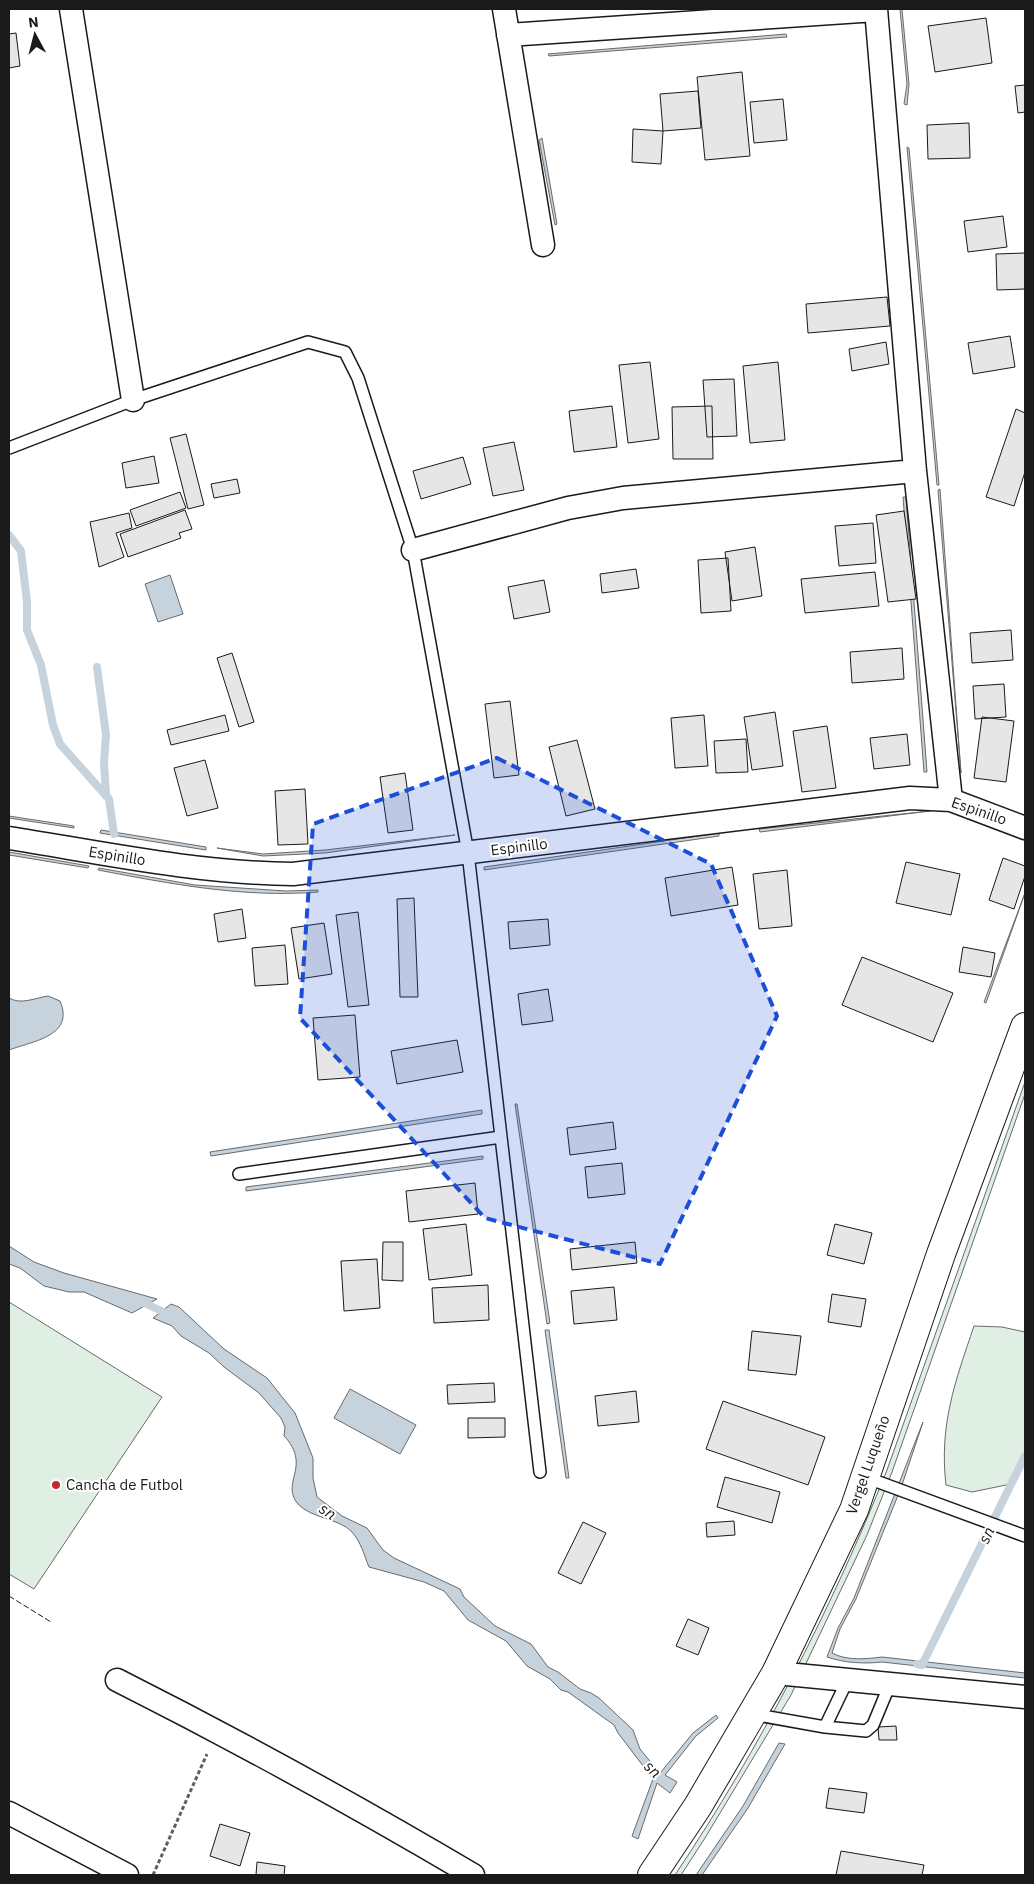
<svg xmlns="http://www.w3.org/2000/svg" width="1034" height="1884" font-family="'IBM Plex Sans',sans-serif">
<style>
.green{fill:#e0efe3;stroke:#6a6a6a}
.water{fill:#c6d2dc;stroke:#6a6a6a}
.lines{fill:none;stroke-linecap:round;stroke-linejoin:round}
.stream{stroke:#c6d2dc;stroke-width:8}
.building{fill:#e6e6e6;stroke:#1a1a1a}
.lane-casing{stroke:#1a1a1a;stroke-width:14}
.street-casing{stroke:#1a1a1a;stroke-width:25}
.primary-casing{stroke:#1a1a1a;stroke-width:30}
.path{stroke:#5f5f5f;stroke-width:3;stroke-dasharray:4 2.5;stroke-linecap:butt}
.lane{stroke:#fff;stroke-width:11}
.street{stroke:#fff;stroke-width:22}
.primary{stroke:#fff;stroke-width:28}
.fence{stroke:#1a1a1a;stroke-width:1;stroke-dasharray:6 2.5;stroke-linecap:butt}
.marked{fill:#1d4ed8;fill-opacity:0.2;stroke:#1d4ed8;stroke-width:4;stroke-dasharray:10 6;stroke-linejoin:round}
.poi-dot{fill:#c62828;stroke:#fff;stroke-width:2}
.labels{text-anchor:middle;stroke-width:4;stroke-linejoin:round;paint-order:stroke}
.street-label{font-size:15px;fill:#1a1a1a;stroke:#fff}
.poi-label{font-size:15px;fill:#1a1a1a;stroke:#fff;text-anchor:start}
.water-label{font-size:16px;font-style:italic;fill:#1a1a1a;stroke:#fff}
</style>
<rect width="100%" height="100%" fill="#fff"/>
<path class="green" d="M1025 1082V1094L892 1472 867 1535 791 1695 705 1838 681 1875H675C760 1748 830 1612 887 1470Z
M9 1302 162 1397 34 1589 9 1574Z
M974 1326 1002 1327 1025 1332V1451L1011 1484 972 1492 946 1485C939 1425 955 1382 974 1326Z"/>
<path class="water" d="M900 9H902L909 84 907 105 904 104 907 84Z
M786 34 787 37 549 56 548 54Z
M542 138 557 224 555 225 539 140Z
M907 147 909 148 939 485H937Z
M940 489 961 773 938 490Z
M903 497H906L927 772H924Z
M170 575 183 614 158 622 145 584Z
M930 811 760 832 759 829Z
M9 816 74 826V828L9 818Z
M101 830 206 847V850L100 833Z
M719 833V836L484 870V867Z
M455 835 325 853 263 856 217 848 263 854 325 850Z
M9 853V852L89 866 88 868 9 855Z
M99 868 195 885 286 891 318 890V892C244 898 171 884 98 870Z
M1025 893 986 1003 984 1002Z
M48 996 60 1001C75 1036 33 1041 9 1050V998C21 1005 35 998 48 996Z
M515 1104H517L550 1323 547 1324Z
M482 1110V1114L211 1156 210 1152Z
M483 1156V1159L246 1191V1187Z
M9 1246 34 1262 64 1273 157 1299 132 1313 84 1292H69L44 1286 20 1268 9 1264Z
M171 1304 179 1307 224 1349 267 1378 295 1413 313 1458V1478L317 1497 342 1516 367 1528 383 1550 394 1558 460 1589 464 1597 495 1626 531 1644 548 1667 558 1672 580 1689 591 1693 599 1698 633 1730 640 1749 658 1771 661 1772 693 1733 716 1715 718 1718 696 1736 665 1775 677 1782 670 1793 657 1783 638 1839 632 1836 653 1779 618 1733 614 1725 568 1692 561 1690 550 1679 527 1666 506 1641 468 1620 444 1591 424 1582 369 1567C364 1555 361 1542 352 1532 339 1518 312 1519 298 1504 285 1489 298 1475 296 1459 295 1450 290 1442 284 1436L285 1427 281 1418 259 1393 224 1367 209 1353 181 1336 172 1326 153 1318Z
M545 1330H549L569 1478H566Z
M350 1389 416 1425 400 1454 334 1418Z
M923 1422 901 1488 856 1599 840 1629 832 1653C847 1661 866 1659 882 1657L1025 1673V1678L882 1662C864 1664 845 1663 827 1657L838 1628 854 1598Z
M779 1743 785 1744 748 1808 702 1875H696L743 1806Z"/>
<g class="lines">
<path class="stream" d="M9 535 21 551 27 602V630L41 665 53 725 60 744 109 799 114 834
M97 667 106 735 104 762 106 796
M140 1301 170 1315
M917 1664 922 1665 1025 1456"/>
</g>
<path class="building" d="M986 18 992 63 935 72 928 26Z
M16 33 20 66 9 68V34Z
M742 72 750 156 705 160 697 77Z
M1025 85V112L1018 113 1015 86Z
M698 91 701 128 663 131 660 94Z
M783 99 787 140 754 143 750 102Z
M969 123 970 158 928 159 927 125Z
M633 129 663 131 661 164 632 162Z
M1003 216 1007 247 968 252 964 221Z
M1025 253V289L997 290 996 254Z
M887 297 890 326 808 333 806 304Z
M1010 336 1015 367 973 374 968 343Z
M886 342 889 364 852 371 849 349Z
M650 362 659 439 628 443 619 365Z
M778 362 785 440 750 443 743 366Z
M734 379 737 436 707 437 703 380Z
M612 406 617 447 574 452 569 411Z
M712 406 713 459H673L672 407Z
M1016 409 1025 413V472L1014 506 986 497Z
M186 434 204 505 188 509 170 438Z
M514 442 524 490 493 496 483 448Z
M154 456 159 483 126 488 122 463Z
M463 457 471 484 421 499 413 471Z
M237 479 240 493 214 498 211 484Z
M180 492 186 508 136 526 130 510Z
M185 510 192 529 179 533 181 538 128 557 120 534Z
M904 511 916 599 888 602 876 515Z
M129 513 132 528 116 533 124 557 99 567 90 522Z
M873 523 876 563 839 566 835 526Z
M755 547 762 596 732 601 725 552Z
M728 558 731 611 701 613 698 560Z
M636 569 639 588 602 593 600 574Z
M875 572 879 606 805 613 801 579Z
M544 580 550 612 514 619 508 587Z
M1011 630 1013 660 972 663 970 633Z
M902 648 904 679 852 683 850 652Z
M232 653 254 722 239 727 217 658Z
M1004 684 1006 717 975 719 973 686Z
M510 701 519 775 494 778 485 704Z
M775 712 783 766 752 770 744 717Z
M225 715 229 731 171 745 167 730Z
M704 715 708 766 675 768 671 718Z
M982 717 1014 721 1006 782 974 778Z
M827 726 836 788 802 792 793 731Z
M907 734 910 765 874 769 870 738Z
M746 739 748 772 716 773 714 741Z
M577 740 595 809 566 816 549 747Z
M205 760 218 808 187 816 174 768Z
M405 773 413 830 388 833 380 777Z
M305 789 308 844 278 845 275 791Z
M1003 858 1025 866V876L1014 909 989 900Z
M906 862 960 874 951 915 896 903Z
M732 867 738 905 671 916 665 878Z
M787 870 792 926 759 929 753 874Z
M414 898 418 997H400L397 899Z
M242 909 246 938 218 942 214 914Z
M358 912 369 1005 348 1007 336 915Z
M548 919 550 945 510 949 508 922Z
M324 923 332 974 299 979 291 928Z
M285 945 288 984 255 986 252 948Z
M963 947 995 953 991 977 959 972Z
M862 957 953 993 933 1042 842 1005Z
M548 989 553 1021 522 1025 518 994Z
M355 1015 360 1077 318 1080 313 1018Z
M457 1040 463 1072 397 1084 391 1051Z
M613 1122 616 1149 570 1155 567 1128Z
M622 1163 625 1194 588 1198 585 1167Z
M475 1183 478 1214 409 1222 406 1191Z
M466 1224 472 1275 429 1280 423 1229Z
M835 1224 872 1233 864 1264 827 1255Z
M383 1242H403V1281L382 1280Z
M635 1242 637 1263 572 1270 570 1249Z
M377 1259 380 1308 344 1311 341 1261Z
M488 1285 489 1320 434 1323 432 1288Z
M614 1287 617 1320 574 1324 571 1291Z
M832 1294 866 1299 861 1327 828 1322Z
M752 1331 801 1336 796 1375 748 1370Z
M494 1383 495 1402 448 1404 447 1385Z
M636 1391 639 1422 598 1426 595 1396Z
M723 1401 825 1437 808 1485 706 1449Z
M468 1418H505V1437L468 1438Z
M725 1477 780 1492 772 1523 717 1507Z
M734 1521 735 1535 707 1537 706 1523Z
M583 1522 606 1533 581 1584 558 1573Z
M688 1619 709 1628 698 1655 676 1646Z
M896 1726 897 1740H879L878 1727Z
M829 1788 867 1793 864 1813 826 1808Z
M220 1824 250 1833 240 1866 210 1856Z
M841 1851 924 1865 922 1875H836Z
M257 1862 285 1866 284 1875H256Z"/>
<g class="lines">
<defs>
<path id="lane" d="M9 448 133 400 308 342 345 352 358 378 413 550 468 853 540 1472
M239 1174 501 1137
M865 1477 1025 1536
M752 1714 825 1727 866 1731 873 1725 890 1684
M825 1727 848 1679"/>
<path id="street" d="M71 9 133 400
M504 9 543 245
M876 9 915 471 951 800
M508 35 876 10
M413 550 568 508 623 498 915 471
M9 838C103 853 197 873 293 874L910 798 951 800 1025 828
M776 1673 1025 1697
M117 1680C238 1741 356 1806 473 1875
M9 1813 127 1875"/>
<path id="primary" d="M652 1875 698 1806 776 1673 854 1510 941 1254 1025 1027"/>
</defs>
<use href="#lane" class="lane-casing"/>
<use href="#street" class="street-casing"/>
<use href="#primary" class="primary-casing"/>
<path class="path" d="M153 1875 207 1754"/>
<use href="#lane" class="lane"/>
<use href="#street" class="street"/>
<use href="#primary" class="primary"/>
<path class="fence" d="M9 1596 51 1622"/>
</g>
<path class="marked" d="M497 758 711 864 777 1016 660 1264 485 1218 300 1018 313 824Z"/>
<circle class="poi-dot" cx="56" cy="1485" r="5"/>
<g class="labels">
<g class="street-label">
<text transform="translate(979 811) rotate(19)" y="5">Espinillo</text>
<text transform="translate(519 847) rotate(-7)" y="5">Espinillo</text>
<text transform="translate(117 856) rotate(9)" y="5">Espinillo</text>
<text transform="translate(868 1465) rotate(-71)" y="5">Vergel Luqueño</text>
</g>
<g class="poi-label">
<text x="66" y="1490">Cancha de Futbol</text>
</g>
<g class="water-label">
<text transform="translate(328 1511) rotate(35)" y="6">sn</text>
<text transform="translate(986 1535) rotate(-64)" y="6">sn</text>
<text transform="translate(653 1769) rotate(44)" y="6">sn</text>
</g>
</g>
<rect width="1034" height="1884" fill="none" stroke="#1a1a1a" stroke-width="20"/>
<g transform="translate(35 35) rotate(353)" stroke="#ffffff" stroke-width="4" paint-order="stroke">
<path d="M0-4L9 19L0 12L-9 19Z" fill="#1a1a1a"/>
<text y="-8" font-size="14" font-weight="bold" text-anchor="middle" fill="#1a1a1a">N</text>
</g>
</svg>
